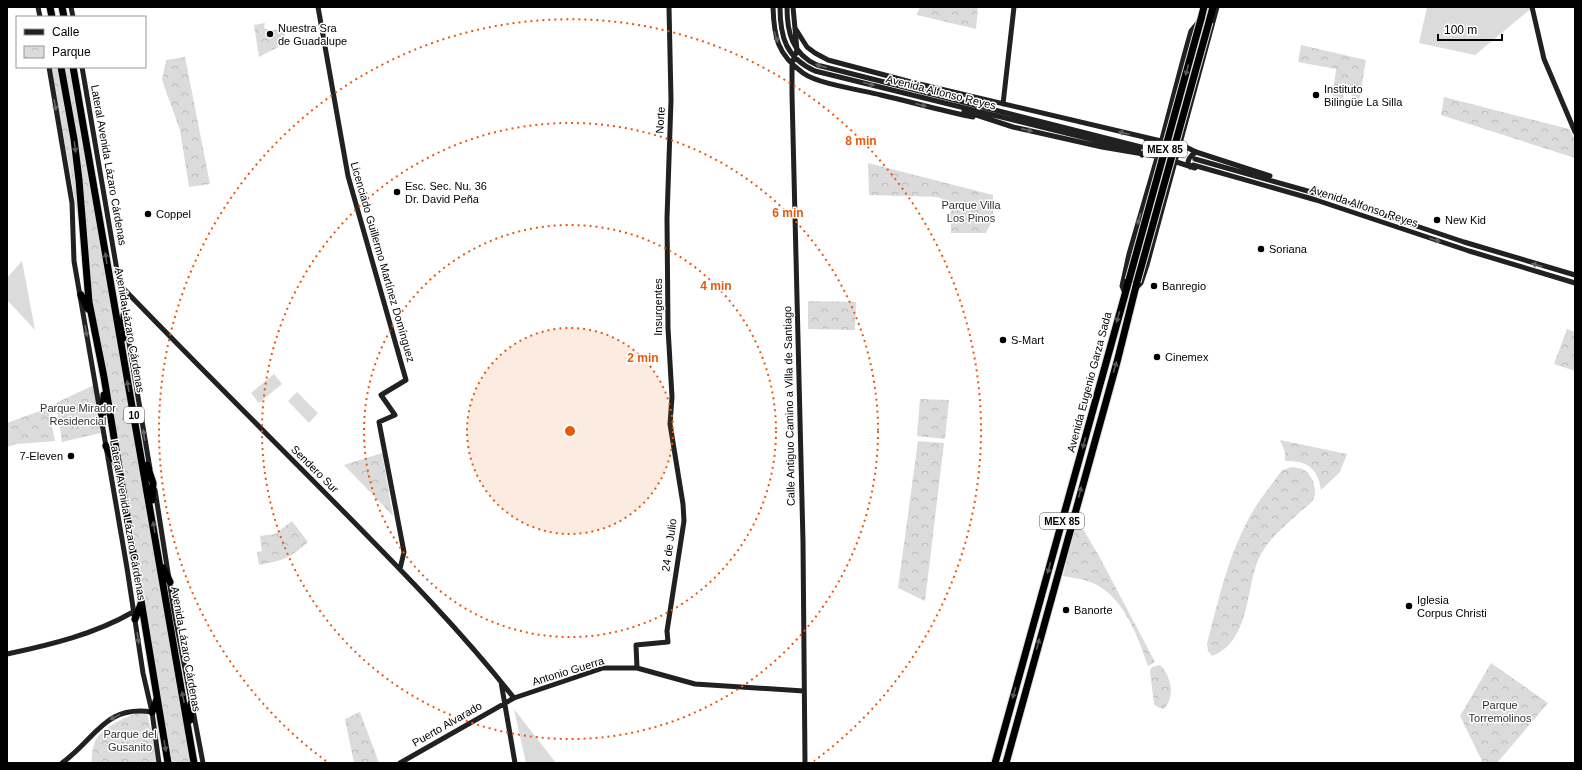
<svg xmlns="http://www.w3.org/2000/svg" width="1582" height="770" font-family="Helvetica,sans-serif">
<style>
.grass{fill:#dbdbdb}
.park{fill:url(#park-crowns)}
.lines{fill:none;stroke-linecap:round;stroke-linejoin:round}
.secondary-tunnel{stroke:#d9d9d9;stroke-width:5;stroke-dasharray:5 2.5;stroke-linecap:butt}
.highway-casing{stroke:#dbdbdb;stroke-width:9}
.secondary{stroke:#212121;stroke-width:5}
.highway{stroke:#000;stroke-width:7}
.highway-bridge-casing{stroke:#dbdbdb;stroke-width:9;stroke-linecap:butt}
.highway-bridge{stroke:#000;stroke-width:7}
.oneway{fill:#646464}
.oneway2{fill:#595959}
.ring{fill:none;stroke:#e8590c;stroke-width:2;stroke-dasharray:2 4}
.poi-dot{fill:#000;stroke:#fff;stroke-width:1.5}
.labels{text-anchor:middle;stroke-width:3;stroke-linejoin:round;paint-order:stroke}
.shield{fill:#fff;stroke:#4c4c4c;stroke-width:1}
.shield-label{font-size:10px;font-weight:bold;fill:#000}
.poi-label{font-size:11px;fill:#000;stroke:#fff;text-anchor:start}
.street-label{font-size:11px;fill:#000;stroke:#fff}
.park-label{font-size:11px;fill:#323232;stroke:#fff}
.centre{fill:#e8590c;stroke:#fff;stroke-width:2}
.ring-label{font-size:12px;text-anchor:middle;font-weight:bold;fill:#e8590c;stroke:#fff;stroke-width:3;stroke-linejoin:round;paint-order:stroke}
</style>
<defs>
<pattern id="park-crowns" width="20" height="18" patternUnits="userSpaceOnUse"><rect width="20" height="18" fill="#dbdbdb"/><path d="M2 6a3 3 0 1 1 6 0M12 15a3 3 0 1 1 6 0" fill="none" stroke="#bababa"/></pattern>
</defs>
<rect width="100%" height="100%" fill="#fff"/>
<path class="grass" d="M1427 7H1533L1475 55 1419 43Z
M22 261 35 330 7 300V278Z
M274 374 282 384 259 403 251 393Z
M297 392 318 413 309 423 288 401Z
M514 709 556 763H526Z"/>
<path class="park" d="M920 7H978L976 29 917 15Z
M265 23 264 28 273 31 274 30 284 29 286 43 259 57 254 25Z
M1301 45 1366 60 1358 108 1351 94 1346 92 1343 94 1344 100 1331 109 1336 69 1298 62Z
M185 57 210 184 189 187 180 130 162 80 166 60Z
M50 67H72L193 763H170L67 154Z
M1444 97 1569 129 1575 140V158L1441 115Z
M868 163 993 195V219L986 233H951L950 204 938 197 869 195Z
M808 301 856 302 855 330 808 329Z
M1567 329 1575 332V371L1554 364Z
M94 385 101 433 62 442 56 403Z
M920 399 949 400 945 439 917 436Z
M48 408 55 441 16 444 7 447V423Z
M1280 440 1347 454 1340 472 1321 490C1318 468 1306 460 1285 461V452Z
M918 441 944 443 925 601 898 588Z
M382 453 393 516 344 465Z
M1292 467C1296 468 1301 468 1304 470 1313 475 1318 491 1313 500 1311 504 1303 509 1300 512 1285 526 1268 539 1259 558 1245 589 1251 641 1212 656L1208 651 1207 644C1218 601 1228 557 1249 518 1258 501 1271 486 1282 470Z
M1077 519 1099 556 1155 662 1148 666C1138 637 1124 597 1093 583 1084 579 1073 578 1063 576Z
M292 521 308 542C289 559 284 560 259 565L257 552 262 551 260 536 275 534Z
M1491 663 1548 703 1497 763H1483L1460 716Z
M1160 665C1171 676 1176 696 1164 709L1157 707 1154 704 1150 671 1152 667Z
M140 712H147L158 763H91C92 757 92 750 94 744 99 728 126 717 140 712Z
M360 712 379 763H354L345 719Z"/>
<g class="lines">
<path class="secondary-tunnel" d="M1141 147 1162 152
M1174 154 1195 159"/>
<defs>
<path id="highway" d="M50 7 52 17
M62 7 64 17
M1201 19 1204 7
M1209 22 1213 7
M61 67 74 139 79 180 89 302 104 377 168 763
M73 67 194 763
M81 295 88 309
M123 338 124 315
M102 424 104 395
M106 446 116 463
M147 465 153 483 152 500
M163 568 170 582
M135 619 141 604
M152 712 157 699
M190 720 191 704
M995 763 1129 280
M1006 763 1117 362 1137 282"/>
</defs>
<use href="#highway" class="highway-casing"/>
<path class="secondary" d="M38 7 40 17
M71 7 73 17
M318 7 348 176 406 380 381 395 395 415 379 422 404 552 400 569
M773 7C774 37 777 54 803 73 818 84 861 90 881 95 912 102 942 111 973 117
M780 7C780 37 786 58 815 71L1139 151
M787 7C787 32 792 54 817 65L1141 147
M793 7 797 50 792 63V94L803 542 805 763
M1532 7 1544 59 1575 132
M795 28 807 47 815 53 828 60 911 82 1161 141 1176 146H1180
M49 67 72 203 74 261 127 568 143 673 152 712 159 763
M82 67 125 317
M1003 104 1014 7
M964 111 1013 127 1102 147 1161 157 1195 168
M1178 143 1196 152 1270 176
M1142 155 1150 148 1149 142 1146 139
M1195 159 1336 199 1464 242 1575 275
M1193 165 1316 200 1469 251 1575 283
M1190 167C1185 161 1191 155 1196 152
M120 285C194 362 270 437 345 513 404 573 462 632 514 698
M1135 289 1141 283 1147 265 1217 7
M1125 293 1122 286 1129 254 1157 158 1184 56 1191 31 1200 20
M126 325 150 469
M155 490 174 611 203 763
M7 654C50 645 95 634 133 612
M637 668 636 645 668 642 667 631 684 521 683 504 670 424 672 397 668 328 667 218 671 100 669 7
M501 682 515 763
M62 763C96 739 104 705 152 712
M400 763 514 698 603 668H637L695 684 804 691"/>
<use href="#highway" class="highway"/>
<defs>
<path id="highway-bridge" d="M1129 280 1201 19
M1137 282 1209 22"/>
</defs>
<use href="#highway-bridge" class="highway-bridge-casing"/>
<use href="#highway-bridge" class="highway-bridge"/>
</g>
<defs><path id="oneway-solid" d="M-6-.8H1V-3.2L6.5 0L1 3.2V.8H-6Z"/></defs>
<g class="oneway">
<use href="#oneway-solid" transform="translate(776 37) rotate(72)"/>
<use href="#oneway-solid" transform="translate(821 66) rotate(-163)"/>
<use href="#oneway-solid" transform="translate(869 84) rotate(14)"/>
<use href="#oneway-solid" transform="translate(55 105) rotate(81)"/>
<use href="#oneway-solid" transform="translate(921 105) rotate(14)"/>
<use href="#oneway-solid" transform="translate(1027 130) rotate(13)"/>
<use href="#oneway-solid" transform="translate(1124 133) rotate(-166)"/>
<use href="#oneway-solid" transform="translate(1139 219) rotate(106)"/>
<use href="#oneway-solid" transform="translate(1435 240) rotate(18)"/>
<use href="#oneway-solid" transform="translate(1537 265) rotate(-164)"/>
<use href="#oneway-solid" transform="translate(86 331) rotate(80)"/>
<use href="#oneway-solid" transform="translate(144 435) rotate(-99)"/>
<use href="#oneway-solid" transform="translate(138 638) rotate(81)"/>
<use href="#oneway-solid" transform="translate(115 717) rotate(152)"/>
</g>
<g class="oneway2">
<use href="#oneway-solid" transform="translate(1187 70) rotate(105)"/>
<use href="#oneway-solid" transform="translate(75 147) rotate(83)"/>
<use href="#oneway-solid" transform="translate(106 258) rotate(-99)"/>
<use href="#oneway-solid" transform="translate(1118 317) rotate(105)"/>
<use href="#oneway-solid" transform="translate(1115 367) rotate(-73)"/>
<use href="#oneway-solid" transform="translate(128 386) rotate(-100)"/>
<use href="#oneway-solid" transform="translate(1084 443) rotate(105)"/>
<use href="#oneway-solid" transform="translate(1080 492) rotate(-76)"/>
<use href="#oneway-solid" transform="translate(154 527) rotate(-99)"/>
<use href="#oneway-solid" transform="translate(1049 568) rotate(105)"/>
<use href="#oneway-solid" transform="translate(1038 644) rotate(-75)"/>
<use href="#oneway-solid" transform="translate(1014 693) rotate(105)"/>
<use href="#oneway-solid" transform="translate(183 697) rotate(-101)"/>
<use href="#oneway-solid" transform="translate(165 746) rotate(80)"/>
</g>
<circle cx="570" cy="431" r="103" fill="#e8590c" fill-opacity=".12"/>
<g class="ring">
<circle cx="570" cy="431" r="103"/>
<circle cx="570" cy="431" r="206"/>
<circle cx="570" cy="431" r="308"/>
<path d="M326 761A411 411 0 1 1 814 761"/>
</g>
<g class="poi-dot">
<circle cx="270" cy="34" r="4"/>
<circle cx="1316" cy="95" r="4"/>
<circle cx="397" cy="192" r="4"/>
<circle cx="148" cy="214" r="4"/>
<circle cx="1437" cy="220" r="4"/>
<circle cx="1261" cy="249" r="4"/>
<circle cx="1154" cy="286" r="4"/>
<circle cx="1003" cy="340" r="4"/>
<circle cx="1157" cy="357" r="4"/>
<circle cx="71" cy="456" r="4"/>
<circle cx="1409" cy="606" r="4"/>
<circle cx="1066" cy="610" r="4"/>
</g>
<g class="labels">
<g class="shield">
<rect x="1143" y="141" width="44" height="16" rx="3"/>
<rect x="124" y="407" width="20" height="16" rx="3"/>
<rect x="1040" y="513" width="44" height="16" rx="3"/>
</g>
<g class="shield-label">
<text x="1165" y="153">MEX 85</text>
<text x="134" y="419">10</text>
<text x="1062" y="525">MEX 85</text>
</g>
<g class="poi-label">
<text x="278" y="32">Nuestra Sra<tspan x="278" dy="13">de Guadalupe</tspan></text>
<text x="1324" y="93">Instituto<tspan x="1324" dy="13">Bilingüe La Silla</tspan></text>
<text x="405" y="190">Esc. Sec. Nu. 36<tspan x="405" dy="13">Dr. David Peña</tspan></text>
<text x="156" y="218">Coppel</text>
<text x="1445" y="224">New Kid</text>
<text x="1269" y="253">Soriana</text>
<text x="1162" y="290">Banregio</text>
<text x="1011" y="344">S-Mart</text>
<text x="1165" y="361">Cinemex</text>
<text x="63" y="460" text-anchor="end">7-Eleven</text>
<text x="1417" y="604">Iglesia<tspan x="1417" dy="13">Corpus Christi</tspan></text>
<text x="1074" y="614">Banorte</text>
</g>
<g class="street-label">
<text transform="translate(941 92) rotate(14)" y="4">Avenida Alfonso Reyes</text>
<text transform="translate(660 120) rotate(-87)" y="4">Norte</text>
<text transform="translate(109 165) rotate(80)" y="4">Lateral Avenida Lázaro Cárdenas</text>
<text transform="translate(1364 206) rotate(18)" y="4">Avenida Alfonso Reyes</text>
<text transform="translate(383 262) rotate(74)" y="4">Licenciado Guillermo Martínez Domínguez</text>
<text transform="translate(658 307) rotate(-90)" y="4">Insurgentes</text>
<text transform="translate(130 330) rotate(80)" y="4">Avenida Lázaro Cárdenas</text>
<text transform="translate(1089 382) rotate(-75)" y="4">Avenida Eugenio Garza Sada</text>
<text transform="translate(789 406) rotate(-91)" y="4">Calle Antiguo Camino a Villa de Santiago</text>
<text transform="translate(315 469) rotate(45)" y="4">Sendero Sur</text>
<text transform="translate(128 520) rotate(80)" y="4">Lateral Avenida Lázaro Cárdenas</text>
<text transform="translate(669 545) rotate(-82)" y="4">24 de Julio</text>
<text transform="translate(186 649) rotate(80)" y="4">Avenida Lázaro Cárdenas</text>
<text transform="translate(568 671) rotate(-17)" y="4">Antonio Guerra</text>
<text transform="translate(447 724) rotate(-30)" y="4">Puerto Alvarado</text>
</g>
<g class="park-label">
<text x="971" y="209">Parque Villa<tspan x="971" dy="13">Los Pinos</tspan></text>
<text x="78" y="412">Parque Mirador<tspan x="78" dy="13">Residencial</tspan></text>
<text x="1500" y="709">Parque<tspan x="1500" dy="13">Torremolinos</tspan></text>
<text x="130" y="738">Parque del<tspan x="130" dy="13">Gusanito</tspan></text>
</g>
</g>
<circle cx="570" cy="431" r="6" class="centre"/>
<g class="ring-label">
<text x="861" y="145">8 min</text>
<text x="788" y="217">6 min</text>
<text x="716" y="290">4 min</text>
<text x="643" y="362">2 min</text>
</g>
<rect width="1582" height="770" fill="none" stroke="#000000" stroke-width="16"/>
<rect x="16" y="16" width="130" height="52" fill="#ffffff" stroke="#999999"/>
<rect x="24" y="29" width="20" height="6" fill="#212121" stroke="#999999"/>
<text x="52" y="36" font-size="12" fill="#000000">Calle</text>
<rect x="24" y="46" width="20" height="12" fill="url(#park-crowns)" stroke="#999999"/>
<text x="52" y="56" font-size="12" fill="#000000">Parque</text>
<path d="M1438 34v6h64v-6" fill="none" stroke="#000000" stroke-width="2"/>
<text x="1444" y="34" font-size="12" fill="#000000" stroke="#ffffff" stroke-width="3" paint-order="stroke">100 m</text>
</svg>
